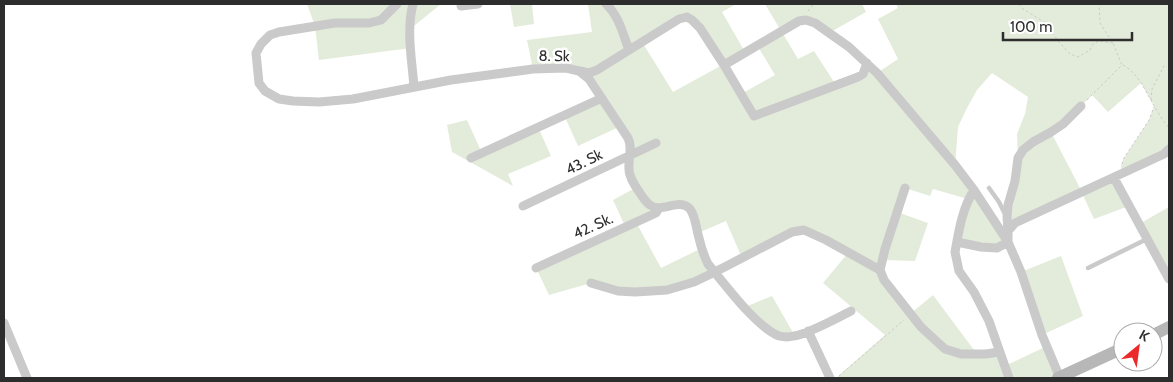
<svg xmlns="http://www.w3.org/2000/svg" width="1173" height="382" font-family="Cabin,sans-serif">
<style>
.green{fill:#e3ecda;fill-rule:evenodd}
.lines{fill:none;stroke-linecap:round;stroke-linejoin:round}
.path{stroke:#cacaca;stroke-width:1;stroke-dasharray:2.5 2.5;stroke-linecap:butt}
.lane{stroke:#cacaca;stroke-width:4.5}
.street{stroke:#cacaca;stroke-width:9}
.secondary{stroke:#b7b7b7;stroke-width:12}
.labels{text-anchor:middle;stroke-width:5;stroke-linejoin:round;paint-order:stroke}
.street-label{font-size:15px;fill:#2d2d2d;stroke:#fff}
</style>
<rect width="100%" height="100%" fill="#fff"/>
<path class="green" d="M307 4H441L409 30 411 48 319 60 315 26Z
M510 4H532L534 24 514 27Z
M588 4H736L722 12 745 52 724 65 741 94 775 75 757 45 781 31 765 4H862L866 12 829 33 806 20 782 32 798 59 814 51 836 85 866 69 877 73 898 59 878 19 898 8 896 4H1169V156L1164 154 1122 174 1121 166 1124 158 1149 120 1154 106 1141 83 1108 112 1092 95 1063 124 1051 132 1082 192 1114 178 1129 206 1094 219 1082 193 1008 231 1018 158 1017 134 1025 114 1028 97 992 73 977 90 967 108 958 127 955 165 1008 242 1003 245 957 242 968 199 933 189 930 196 905 188 897 212 928 223 915 261 883 260 880 270 910 314 933 295 977 354 999 352 1005 366 1047 346 1058 378H836L885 335 823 283 848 253 804 230 742 258 726 221 698 233 694 215 679 205 636 222 661 268 702 248 715 272 694 282 635 292 591 283 549 295 536 268 625 226 613 200 637 187 632 179 630 152 621 126 578 146 564 115 602 98 579 71 533 69 527 40 592 32ZM687 17 724 64 673 92 642 42Z
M467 120 482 153 538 127 551 156 508 174 513 186 452 152 447 125Z
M1169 207V267L1164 270 1139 224Z
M1061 256 1083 316 1042 335 1021 272Z
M772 296 795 336H780L745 307Z"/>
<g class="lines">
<path class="path" d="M1019 4 1023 9 1047 24 1058 41 1070 54 1078 57 1090 50 1093 44 1099 41 1113 43
M808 11 814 4
M1123 65C1141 75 1147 96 1158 112 1161 118 1165 123 1169 128
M1087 100 1122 65 1113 43 1100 23 1099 4
M1151 100 1152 89 1165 64
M1122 164 1124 158 1149 120 1154 107
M839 376 904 320"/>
<path class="lane" d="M989 188 999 202 1005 214
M1088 268 1147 239"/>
<path class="street" d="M397 4 381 20 369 23H335L279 32 270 35 261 44 256 53 259 83 265 91 279 99 293 101 319 102 353 99 451 80 533 69 566 68 579 71 589 79 628 138C633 148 628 158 629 169 629 178 637 189 642 196 644 199 647 203 650 205 662 214 679 197 690 209 696 217 696 229 699 238 701 247 704 256 708 264 724 283 756 327 779 336 783 337 790 337 794 336 808 334 837 318 851 311
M413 4C406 30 412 60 414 87
M606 4C619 16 623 34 629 50
M461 6 478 4
M724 65 799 21 806 20 815 23 849 47 877 73 955 165 974 190 1008 242 1021 272 1042 335 1060 378
M580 71 589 73 597 70 679 19 687 17 692 20 700 28 724 65 754 116 858 77 863 74 867 63
M471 158 602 98
M1114 178 1169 279
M905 188 885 249 880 270 884 280 921 327 945 349 961 354H986L999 352
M974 190C962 209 959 230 955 252L959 271 974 292 989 321 1009 378
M523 206 656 143
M1008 231 1007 217 1008 205 1015 181 1018 158 1023 150 1033 142 1051 132 1063 124 1081 106
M1008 241V231L1015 223 1164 154 1169 149
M957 242 981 247 997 248 1008 242
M536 268 656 213 659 208
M591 283 618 291 635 292 667 290 694 282 715 272 792 232 804 230 826 240 880 270
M4 323 27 378
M808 331 830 378"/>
<path class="secondary" d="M1153 335 1169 327
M1058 378 1123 348"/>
</g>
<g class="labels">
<g class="street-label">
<text transform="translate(554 56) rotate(1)" y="5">8. Sk</text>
<text transform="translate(584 162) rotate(-26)" y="5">43. Sk</text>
<text transform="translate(593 226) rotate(-24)" y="5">42. Sk.</text>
</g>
</g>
<rect width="1173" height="382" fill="none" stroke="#2d2d2d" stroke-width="10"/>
<g transform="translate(1138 347) rotate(29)"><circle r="24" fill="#ffffff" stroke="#ababab"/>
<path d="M0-4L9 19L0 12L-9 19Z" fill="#ec282b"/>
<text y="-8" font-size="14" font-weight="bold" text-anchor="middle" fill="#2d2d2d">K</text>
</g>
<path d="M1003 32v8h129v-8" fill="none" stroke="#2d2d2d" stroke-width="2.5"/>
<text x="1010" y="32" font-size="15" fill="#2d2d2d" stroke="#ffffff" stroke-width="4" paint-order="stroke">100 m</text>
</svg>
